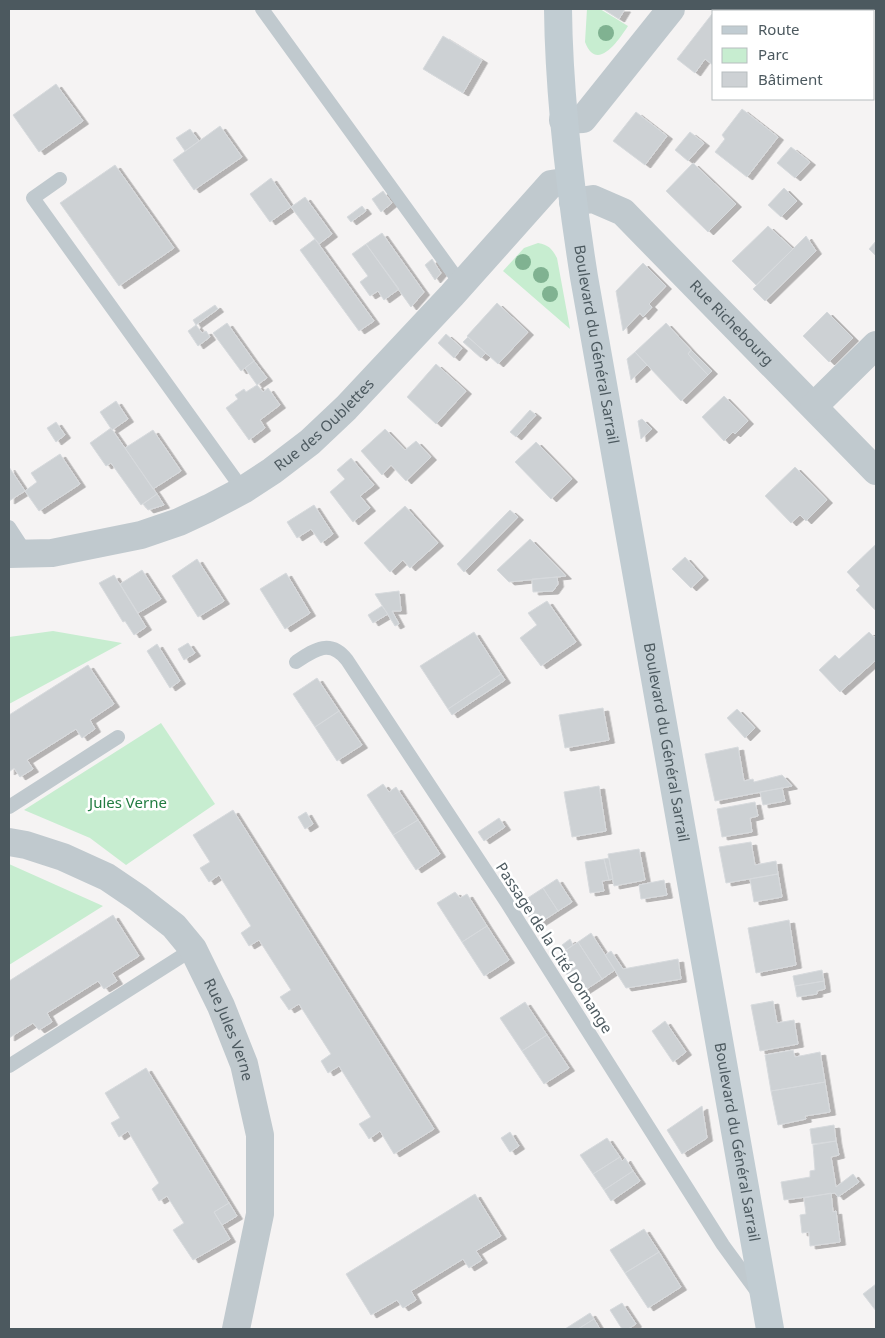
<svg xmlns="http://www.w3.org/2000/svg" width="885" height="1338" font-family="'Noto Sans',sans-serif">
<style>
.green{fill:#c7edd0}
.building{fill:#cdd1d4;stroke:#d7dadd;filter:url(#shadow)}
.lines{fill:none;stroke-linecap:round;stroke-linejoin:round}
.lane{stroke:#c0c9ce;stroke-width:14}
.street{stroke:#c0c9ce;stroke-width:28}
.secondary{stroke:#c1ccd2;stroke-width:28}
.tree{fill:#80b291}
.labels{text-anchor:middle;stroke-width:5;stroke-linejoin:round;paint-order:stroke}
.street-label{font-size:15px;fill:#4c595f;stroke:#fff}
.park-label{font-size:15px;fill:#217c41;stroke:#fff}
</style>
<defs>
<filter id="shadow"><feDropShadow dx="5.5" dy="3" stdDeviation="0" flood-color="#0004"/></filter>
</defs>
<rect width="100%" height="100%" fill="#f5f3f3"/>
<path class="green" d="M587 9H600L628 26C620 38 597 74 585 42Z
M538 243C549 245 552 249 557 258L570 329 503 271 524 248Z
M53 631 122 643 9 704V637Z
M161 723 215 804 126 865 90 838 24 810Z
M9 864 103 906 9 965Z"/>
<path class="building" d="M603 9H625L619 19Z
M717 9H732L735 11H715Z
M785 9H805L808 11H788Z
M712 14 714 16V64L713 65 705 59 695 73 677 59Z
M443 36 482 60 463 93 423 69Z
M56 84 83 121 39 152 13 115Z
M742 109 778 137 747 177 715 152 725 139 722 135Z
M636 112 667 136 645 165 613 141Z
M220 126 242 157 194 190 173 160Z
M190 129 199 141 185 151 176 138Z
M690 132 704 143 688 161 675 150Z
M791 147 810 162 795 178 777 163Z
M693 163 736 204 708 232 666 191Z
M115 165 174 248 119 286 60 203Z
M271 178 291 207 270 222 250 194Z
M784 188 797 201 781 217 768 205Z
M383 191 392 203 381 212 372 199Z
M305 197 332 234 319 244 291 207Z
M362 206 366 211 351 222 347 217Z
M768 226 793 249 756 285 732 261Z
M382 233 424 292 411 307 366 244Z
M806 236 816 251 765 301 753 289Z
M315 239 374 321 359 331 300 250Z
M876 241V256L869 249Z
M366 244 399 289 384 300 378 291 370 296 360 282 368 276 352 254Z
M432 259 441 273 435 280 425 265Z
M643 263 666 286 649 304 652 307 643 317 640 313 623 331 616 291Z
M497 303 528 332 498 364 467 336Z
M215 305 218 309 196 325 193 320Z
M827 312 853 338 829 362 803 336Z
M227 323 254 361 241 371 213 333Z
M666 323 691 350 688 354 708 375 681 401 635 352Z
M196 325 202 333 206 331 210 337 198 346 188 331Z
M446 334 462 348 454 358 438 343Z
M468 337 486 353 481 358 463 342Z
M691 350 712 371 708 375 688 354Z
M635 352 647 365 631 380 627 359Z
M254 361 267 378 257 385 245 368Z
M436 364 466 391 436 424 407 397Z
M257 385 263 392 268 388 280 405 260 420 265 428 249 440 226 408 238 399 235 395 244 389 246 392Z
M724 396 748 421 735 434 733 432 724 441 702 417Z
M116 401 128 419 112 430 100 412Z
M530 410 536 415 516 437 510 432Z
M642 419 652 429 641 439 638 421Z
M56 422 65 435 56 442 47 428Z
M111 428 157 494 141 505 111 463 106 466 90 443Z
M385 429 405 450 416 441 431 457 406 481 391 465 382 475 361 451Z
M153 430 181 471 153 489 125 448Z
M536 442 572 479 551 499 515 462Z
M60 454 80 484 39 511 25 491 37 482 31 473Z
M351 458 374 485 360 496 370 508 353 522 330 492 345 479 337 470Z
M9 467 25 491 9 501Z
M795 467 827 500 806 521 800 515 791 523 765 496Z
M157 494 164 505 148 510 143 504Z
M314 505 333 534 321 543 311 529 297 538 287 522Z
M405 506 438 543 410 568 403 560 390 572 364 543Z
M510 510 518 517 464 572 457 564Z
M530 539 566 576 509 582 497 570Z
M876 544V611L856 590 860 586 847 572Z
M685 557 703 577 691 588 672 569Z
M197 559 224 601 198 617 172 576Z
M142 570 161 599 138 613 120 584Z
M286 573 310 613 285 629 260 589Z
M114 575 146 627 134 635 125 621 123 622 99 583Z
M557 577 558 584 553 591 533 592 532 579Z
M399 591 401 611H392L399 624 395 626 375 594Z
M547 601 576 642 541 666 520 638 537 625 528 613Z
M382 606 388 614 373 623 368 615Z
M474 632 501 674 448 709 420 666Z
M869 632 874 637 876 635V660L840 692 819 670 835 655 839 659Z
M188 643 195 653 184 660 178 649Z
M157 644 180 681 170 688 147 651Z
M88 665 114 704 90 720 95 729 82 738 76 729 27 760 33 769 20 777 14 768 9 772V715Z
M501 674 505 680 452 715 448 709Z
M317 678 339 711 315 727 293 694Z
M603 708 609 740 565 748 559 715Z
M737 709 755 728 745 738 727 718Z
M339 711 362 745 337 761 315 727Z
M738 747 744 781 753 779 754 782 782 775 792 786 715 801 705 754Z
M383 784 389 792 396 787 418 820 393 835 367 795Z
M599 786 606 831 572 837 564 792Z
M782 788 785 801 763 805 760 792Z
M755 802 758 816 750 818 752 832 722 837 717 809Z
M233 810 434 1129 394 1154 380 1131 369 1139 364 1131 359 1124 371 1117 339 1066 328 1073 321 1061 331 1054 299 1004 289 1010 285 1004 280 997 291 990 259 940 249 946 241 933 251 926 219 875 209 882 200 868 210 862 193 835Z
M306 812 313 824 305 829 298 817Z
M499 818 505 827 484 841 478 832Z
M418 820 440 854 416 870 393 835Z
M751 842 755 865 776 861 778 874 726 883 719 847Z
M639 849 645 880 614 886 608 854Z
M609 858 613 879 609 880 604 859Z
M604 859 609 880 602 881 604 891 590 893 585 862Z
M778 874 782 897 754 902 750 879Z
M557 879 572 902 558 911 543 888Z
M664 880 667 895 641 899 639 885Z
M543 888 558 911 535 926 520 903Z
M455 892 460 898 467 894 487 926 462 942 437 903Z
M113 915 139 956 112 973 117 981 104 989 98 981 47 1013 52 1022 39 1030 33 1023 9 1038V981Z
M789 920 796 965 756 973 748 928Z
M487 926 509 960 484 976 462 942Z
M591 933 615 970 602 979 578 942Z
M570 939 573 945 566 950 562 945Z
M578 942 602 979 579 994 556 957Z
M611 951 623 969 678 959 681 979 626 988 605 955Z
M822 970 824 981 795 986 793 976Z
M824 981 825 989 817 991V994L797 997 795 986Z
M773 1001 777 1023 794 1020 798 1044 760 1051 751 1005Z
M525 1002 547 1035 522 1051 500 1018Z
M665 1021 686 1052 673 1062 652 1031Z
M547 1035 569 1068 544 1084 522 1051Z
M793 1050 795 1057 820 1052 825 1082 771 1091 765 1055Z
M146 1068 229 1203 214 1212 230 1239 193 1260 173 1230 184 1223 167 1196 159 1201 152 1189 159 1183 128 1131 119 1137 111 1123 120 1118 105 1093Z
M825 1082 830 1112 805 1116 806 1119 778 1125 771 1091Z
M702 1106 707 1138 682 1154 667 1130Z
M834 1125 836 1141 812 1144 810 1129Z
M510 1132 519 1146 510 1152 501 1138Z
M607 1138 620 1157 593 1174 580 1155Z
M836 1141 839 1155 831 1157 836 1187 853 1174 859 1182 838 1197 835 1193 784 1200 781 1182 810 1177V1171L815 1170 813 1145Z
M620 1157 622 1161 625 1158 633 1171 604 1190 593 1174Z
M633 1171 640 1181 611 1201 604 1190Z
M831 1193 833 1212 836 1211 840 1242 810 1246 809 1232 802 1233 800 1215 806 1214 804 1198Z
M475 1194 501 1236 476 1251 482 1260 469 1268 463 1259 411 1291 416 1300 408 1305 403 1308 397 1300 371 1315 346 1274Z
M229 1203 237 1216 222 1225 214 1212Z
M644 1229 659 1252 625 1273 610 1250Z
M659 1252 681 1287 648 1308 625 1273Z
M876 1284V1311L863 1294Z
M622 1303 636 1324 628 1329H622L610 1310Z
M590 1313 594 1319 578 1329H565Z
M594 1319 600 1329H578Z"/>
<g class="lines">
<path class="lane" d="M262 9 461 284
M60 179 33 198 243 490
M9 527 26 553
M296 662C314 650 330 638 347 660L507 903 723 1245 758 1293
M9 807 118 737
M9 1066 193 949"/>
<g class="street">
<path d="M563 120 583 119 671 9"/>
<path id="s1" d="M573 202 593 199 623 212 876 471"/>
<path d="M814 406 876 345"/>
<path id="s2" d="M9 554 52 553 141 535 179 522 209 508 243 490 272 471 310 442 346 408 452 295 551 184 570 181"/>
<path id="s3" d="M9 842 26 845 63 857 107 877 138 898 174 926 193 949 221 1006 244 1064 260 1135V1214L236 1329"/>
</g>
<path class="secondary" id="s4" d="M558 9C559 99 570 188 584 277L770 1329"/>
</g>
<g class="tree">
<circle cx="606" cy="33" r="8"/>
<circle cx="523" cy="262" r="8"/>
<circle cx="541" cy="275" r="8"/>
<circle cx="550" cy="294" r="8"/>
</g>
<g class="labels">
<g class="street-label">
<text dy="5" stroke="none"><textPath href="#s1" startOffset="208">Rue Richebourg</textPath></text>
<text dy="5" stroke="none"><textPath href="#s4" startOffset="338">Boulevard du Général Sarrail</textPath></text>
<text dy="5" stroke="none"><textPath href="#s2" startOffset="350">Rue des Oublettes</textPath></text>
<text dy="5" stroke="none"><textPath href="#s4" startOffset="742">Boulevard du Général Sarrail</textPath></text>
<text transform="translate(554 948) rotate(57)" y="5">Passage de la Cité Domange</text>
<text dy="5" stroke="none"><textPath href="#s3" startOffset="306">Rue Jules Verne</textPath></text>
<text dy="5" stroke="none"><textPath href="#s4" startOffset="1148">Boulevard du Général Sarrail</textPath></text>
</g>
<g class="park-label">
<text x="128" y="808">Jules Verne</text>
</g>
</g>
<rect width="885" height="1338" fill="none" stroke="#4c595f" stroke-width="20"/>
<rect x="712" y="10" width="162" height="90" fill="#ffffff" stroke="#b7bdbf"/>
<rect x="722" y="26" width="25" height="8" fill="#c1ccd2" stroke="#b7bdbf"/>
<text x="758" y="35" font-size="15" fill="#4c595f">Route</text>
<rect x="722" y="48" width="25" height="15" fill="#c7edd0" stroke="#b7bdbf"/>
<text x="758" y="60" font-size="15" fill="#4c595f">Parc</text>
<rect x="722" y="72" width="25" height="15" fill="#cdd1d4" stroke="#b7bdbf"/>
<text x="758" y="85" font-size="15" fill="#4c595f">Bâtiment</text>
</svg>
